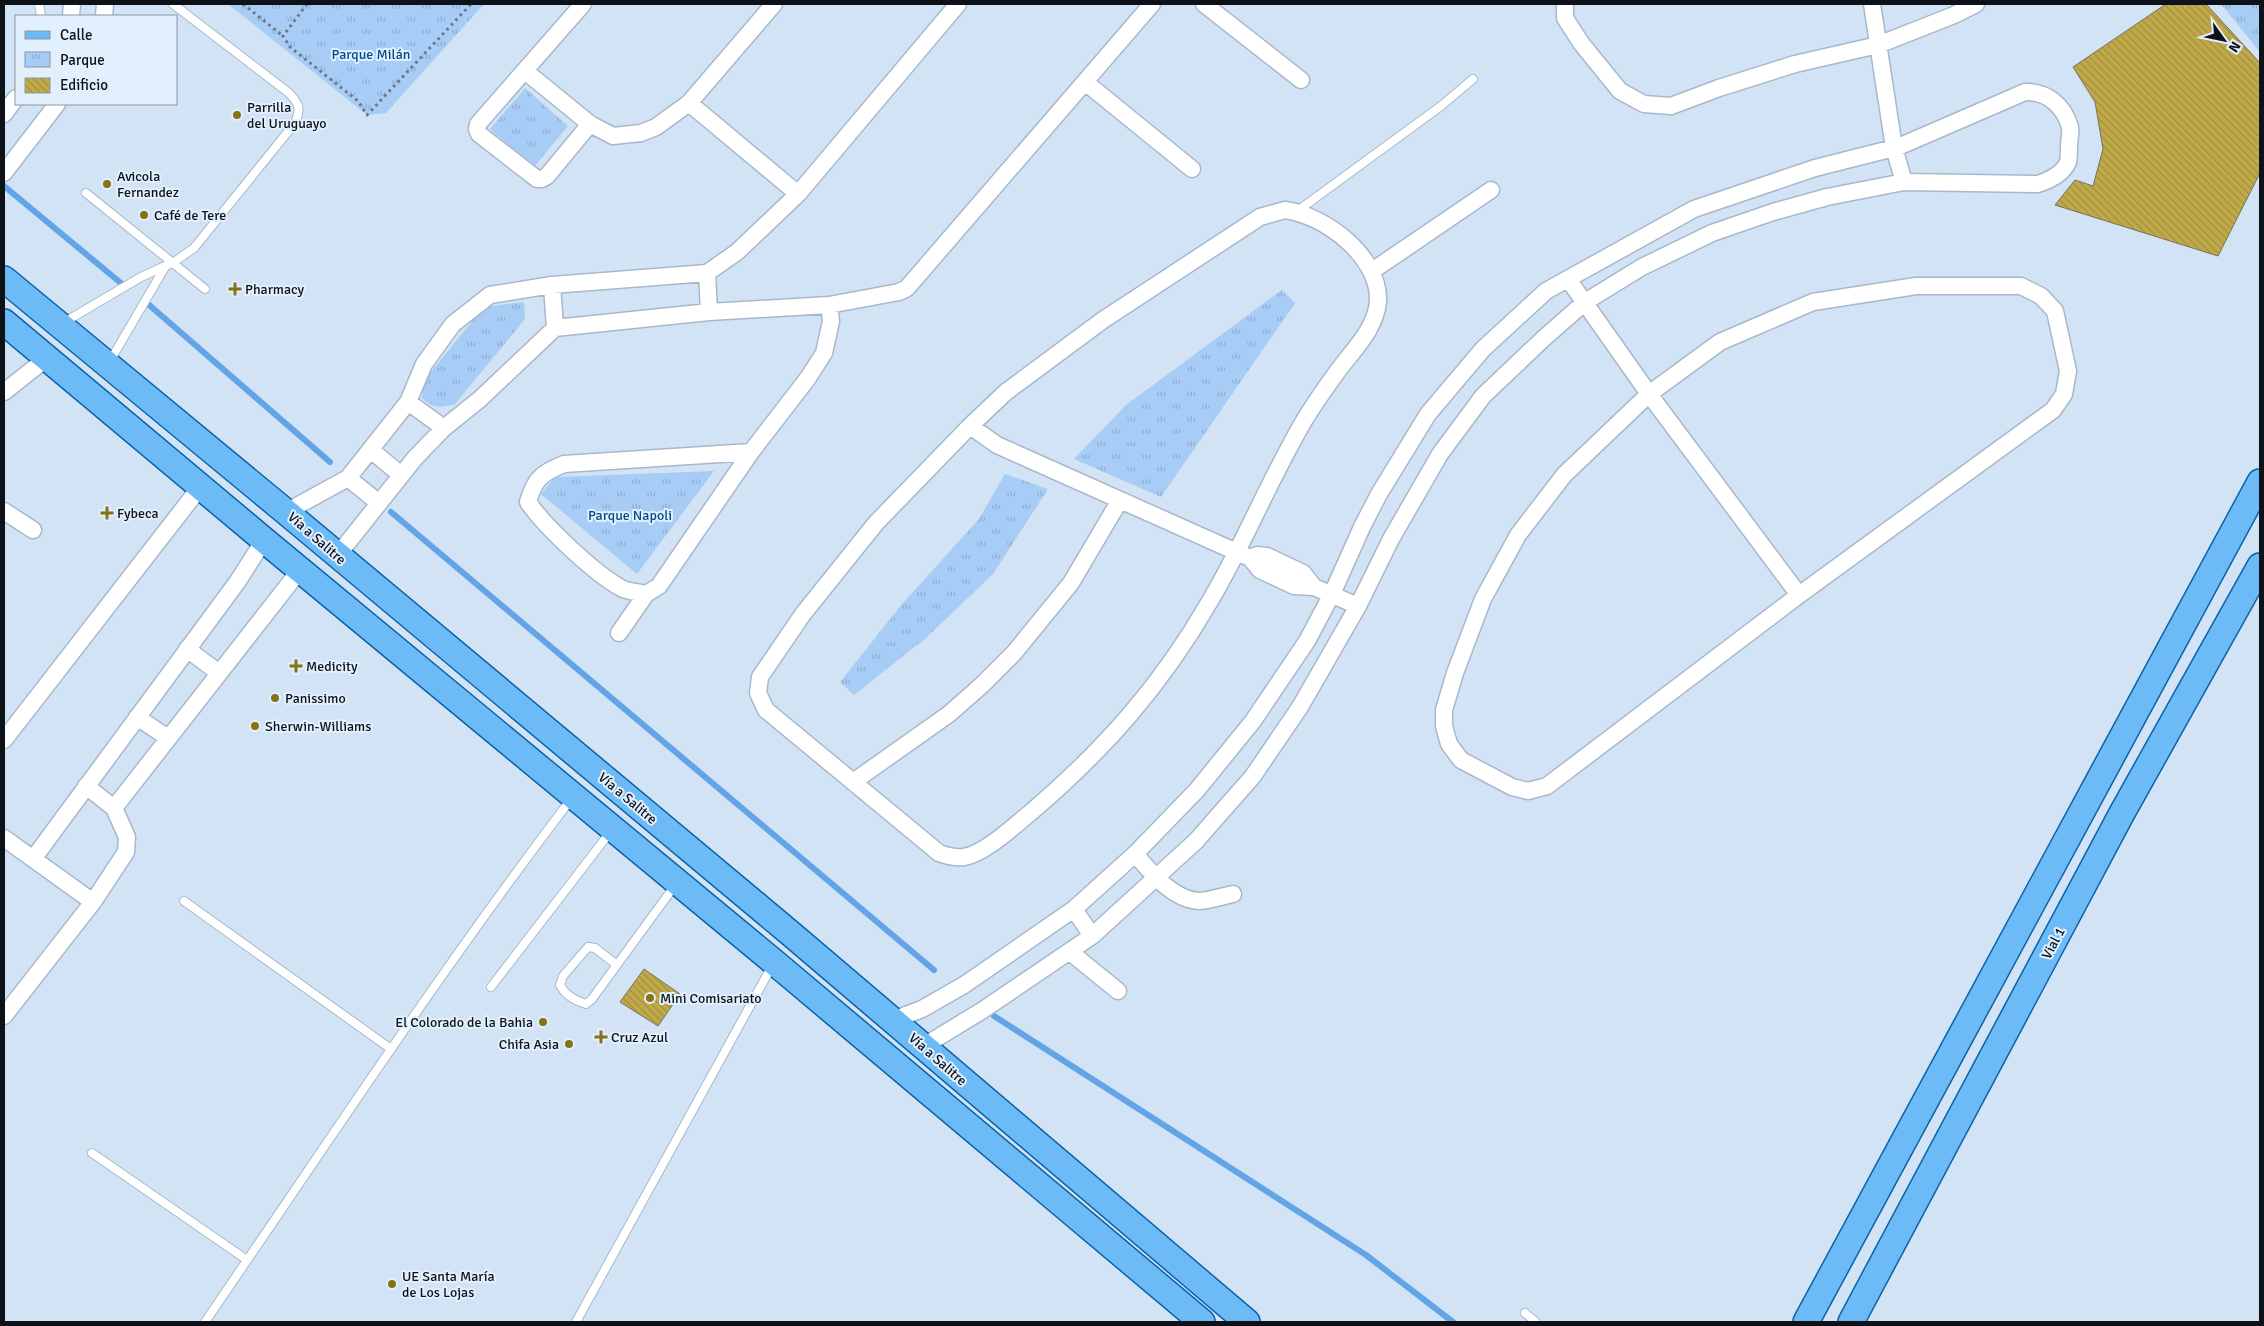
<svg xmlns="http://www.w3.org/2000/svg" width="2264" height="1326" font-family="Signika,sans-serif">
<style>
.park{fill:url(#park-tufts)}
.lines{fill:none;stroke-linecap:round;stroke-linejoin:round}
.stream{stroke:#63a4e6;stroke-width:6}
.building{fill:url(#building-back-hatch);stroke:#77725e}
.service-casing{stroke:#a8b8ca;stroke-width:10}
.minor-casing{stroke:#a8b8ca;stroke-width:19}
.primary-casing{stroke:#0b62a6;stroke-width:28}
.path{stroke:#6a7581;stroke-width:3;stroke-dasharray:2.5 4;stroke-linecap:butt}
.service{stroke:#fff;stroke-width:8}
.minor{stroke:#fff;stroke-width:16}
.primary{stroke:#6cbbf7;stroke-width:25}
.poi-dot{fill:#867315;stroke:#e2f0fe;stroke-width:2}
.labels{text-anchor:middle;stroke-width:4;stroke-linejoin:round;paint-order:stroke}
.park-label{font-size:14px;fill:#004b87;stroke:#e2f0fe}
.poi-label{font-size:14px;fill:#0c1218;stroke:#e2f0fe;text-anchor:start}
.street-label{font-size:14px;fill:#0c1218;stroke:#e2f0fe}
</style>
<defs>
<pattern id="park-tufts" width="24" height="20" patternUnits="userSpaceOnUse" patternTransform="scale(1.25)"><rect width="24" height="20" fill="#a7ccf5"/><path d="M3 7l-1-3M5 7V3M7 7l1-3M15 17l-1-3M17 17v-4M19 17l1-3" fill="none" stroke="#8faed1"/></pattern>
<pattern id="building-back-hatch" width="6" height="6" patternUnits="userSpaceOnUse" patternTransform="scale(1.25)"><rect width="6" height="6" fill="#bfa949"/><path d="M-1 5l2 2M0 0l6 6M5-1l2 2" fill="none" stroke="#a3903f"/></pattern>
</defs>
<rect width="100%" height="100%" fill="#d2e3f5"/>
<path class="park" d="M228 4H484L386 113 367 115Z
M2221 4H2260V52Z
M525 88 568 126 534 167 490 129Z
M1282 290 1295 303 1161 497 1074 459 1126 405Z
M524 302 525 319 455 404C440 408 433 409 422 398L424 380 484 307Z
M714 471 637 574 541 494 555 477Z
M1005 474 1048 489 993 574 926 638 854 695 840 682 902 604 979 519Z"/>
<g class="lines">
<path class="stream" d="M4 186 122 284
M148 304 330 462
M391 512 934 970
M994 1016 1366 1255 1453 1322"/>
</g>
<path class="building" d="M2166 4H2206L2260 63V173L2218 256 2055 205 2075 180 2093 186 2103 149 2095 102 2073 67Z
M644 969 680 994 658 1026 620 1002Z"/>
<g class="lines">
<defs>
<path id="service" d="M39 4 41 16
M86 193 205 289
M1296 212 1441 106 1473 79
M63 323 141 277 174 262 194 248 295 123C301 108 300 105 289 93L173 4
M110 361 165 267
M184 901 391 1049
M617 965 595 948 588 947 563 976 560 985C565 995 576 1001 586 1004L592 999 676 884
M491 987 611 831
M92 1153 247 1260
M1525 1313 1536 1322
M205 1322C325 1147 442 968 572 798
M576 1322 772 966"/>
<path id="minor" d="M583 4 478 124 477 129 479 134 537 179H542L547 176 590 124 613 136 641 133 656 127 689 103 774 4
M1204 4 1301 80
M1565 4V18L1581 43 1620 91 1644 104 1671 106 1719 88 1795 64 1878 45 1954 15 1976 4
M1872 4 1894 148 1904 182
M71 16 72 4
M104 16 105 4
M525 71 590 124
M1085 82 1192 169
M689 103 798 194
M4 114 16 98
M4 173 57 104
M1285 210C1325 215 1380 257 1378 301 1376 329 1353 350 1337 372 1326 387 1315 403 1305 419 1270 478 1245 542 1210 601 1161 686 1104 750 1030 813 1014 826 984 854 964 857 955 858 947 856 939 853L766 710 758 693 760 677 803 614 876 523 970 426 1006 392 1103 320 1260 217Z
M1372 271 1491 190
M1568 279 1649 394 1799 595
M552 285 555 328
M1916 286H2021L2041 296 2055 311 2068 371 2064 394 2053 410 1799 595 1547 786 1528 791 1512 787 1461 760 1449 744 1444 726V710L1455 673 1483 599 1518 535 1564 475 1649 394 1720 342 1813 302Z
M709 312 707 273 737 252 798 194 958 4
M4 392 47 358
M408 402 444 428
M970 426 997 445 1250 558 1260 570 1294 586 1314 587 1358 606
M371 450 401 475
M348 478 379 503
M4 511 33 530
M286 512 348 478 408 402 424 364 453 324 490 295 552 285 707 273
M337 556 415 458 444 428 480 399 555 328 709 312 829 305 899 292 907 288 1152 4
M1250 558 1257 555 1267 556 1303 573 1314 587
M646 594C639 592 630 592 623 589 596 575 545 527 528 502 535 478 542 473 564 464L751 452
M619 633 646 594 659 586 751 452 808 378 824 353 831 321 829 305
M187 649 219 673
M137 717 168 738
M4 740 201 486
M853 782 949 714 982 685 1014 653 1071 583 1120 500
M114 808 300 570
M4 838 93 902
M1135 854C1151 872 1172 899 1198 901 1209 901 1223 896 1233 894
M33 859 238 581 264 540
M1074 909 1092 936
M1070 952 1118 991
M4 1016 93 902 126 852 127 837 114 808 86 786
M893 1020 922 1009 964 985 1074 909 1135 854 1197 790 1253 721 1307 641 1332 594 1362 527 1379 494 1428 414 1483 349 1546 291 1694 209 1815 168 1898 147 2025 92C2047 91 2064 106 2070 127 2071 133 2069 140 2069 146 2069 151 2069 157 2068 162 2063 174 2050 180 2038 184L1904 182 1827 197 1773 212 1712 233 1642 267 1585 302 1543 339 1483 396 1440 454 1391 539 1358 606 1300 707 1253 776 1196 841 1092 936 983 1010 924 1046"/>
<path id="primary" d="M4 279 286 512 790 933 1247 1322
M4 322 264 540 774 962 1202 1322
M1806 1322 2260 482
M1851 1322 2122 813 2260 566"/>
</defs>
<use href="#service" class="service-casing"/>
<use href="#minor" class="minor-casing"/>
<use href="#primary" class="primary-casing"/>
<path class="path" d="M243 4 283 36
M307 4 283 36 290 47 358 101 367 115 471 4"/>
<use href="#service" class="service"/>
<use href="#minor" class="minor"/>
<use href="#primary" class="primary"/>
</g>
<g class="poi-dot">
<circle cx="237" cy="115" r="5"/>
<circle cx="107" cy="184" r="5"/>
<circle cx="144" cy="215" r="5"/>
<path d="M232.5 281.5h5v5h5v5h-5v5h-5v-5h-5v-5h5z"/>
<path d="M104.5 505.5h5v5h5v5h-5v5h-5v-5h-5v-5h5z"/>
<path d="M293.5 658.5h5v5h5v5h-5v5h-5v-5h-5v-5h5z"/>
<circle cx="275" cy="698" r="5"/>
<circle cx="255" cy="726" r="5"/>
<circle cx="650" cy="998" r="5"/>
<circle cx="543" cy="1022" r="5"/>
<path d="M598.5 1029.5h5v5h5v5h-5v5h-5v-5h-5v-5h5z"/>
<circle cx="569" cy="1044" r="5"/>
<circle cx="392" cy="1284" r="5"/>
</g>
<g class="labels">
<g class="park-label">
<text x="371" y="59">Parque Milán</text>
<text x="630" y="520">Parque Napoli</text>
</g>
<g class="poi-label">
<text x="247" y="112">Parrilla<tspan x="247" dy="16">del Uruguayo</tspan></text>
<text x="117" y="181">Avicola<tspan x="117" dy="16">Fernandez</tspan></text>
<text x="154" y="220">Café de Tere</text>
<text x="245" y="294">Pharmacy</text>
<text x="117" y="518">Fybeca</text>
<text x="306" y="671">Medicity</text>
<text x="285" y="703">Panissimo</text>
<text x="265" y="731">Sherwin-Williams</text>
<text x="660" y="1003">Mini Comisariato</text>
<text x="533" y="1027" text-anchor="end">El Colorado de la Bahia</text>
<text x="611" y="1042">Cruz Azul</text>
<text x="559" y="1049" text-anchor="end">Chifa Asia</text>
<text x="402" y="1281">UE Santa María<tspan x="402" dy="16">de Los Lojas</tspan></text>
</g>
<g class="street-label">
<text transform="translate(317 538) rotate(41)" y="5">Vía a Salitre</text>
<text transform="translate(628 798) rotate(40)" y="5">Vía a Salitre</text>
<text transform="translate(2053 943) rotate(-62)" y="5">Vial 1</text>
<text transform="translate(938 1059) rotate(41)" y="5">Vía a Salitre</text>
</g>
</g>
<rect width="2264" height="1326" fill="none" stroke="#0c1218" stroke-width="10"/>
<rect x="15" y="15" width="162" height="90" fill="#e2f0fe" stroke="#8c97a2"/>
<rect x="25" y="31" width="25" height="8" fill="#6cbbf7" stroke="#8c97a2"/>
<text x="60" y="40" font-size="15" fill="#0c1218">Calle</text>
<rect x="25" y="52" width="25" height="15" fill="url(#park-tufts)" stroke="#8c97a2"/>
<text x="60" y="65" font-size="15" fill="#0c1218">Parque</text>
<rect x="25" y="78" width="25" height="15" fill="url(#building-back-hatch)" stroke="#8c97a2"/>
<text x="60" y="90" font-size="15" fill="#0c1218">Edificio</text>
<g transform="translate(2224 40) rotate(123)" stroke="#e2f0fe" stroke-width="4" paint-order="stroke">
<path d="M0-4L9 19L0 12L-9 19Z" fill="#0c1218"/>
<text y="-8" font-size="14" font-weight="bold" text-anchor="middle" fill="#0c1218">N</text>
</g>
</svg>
